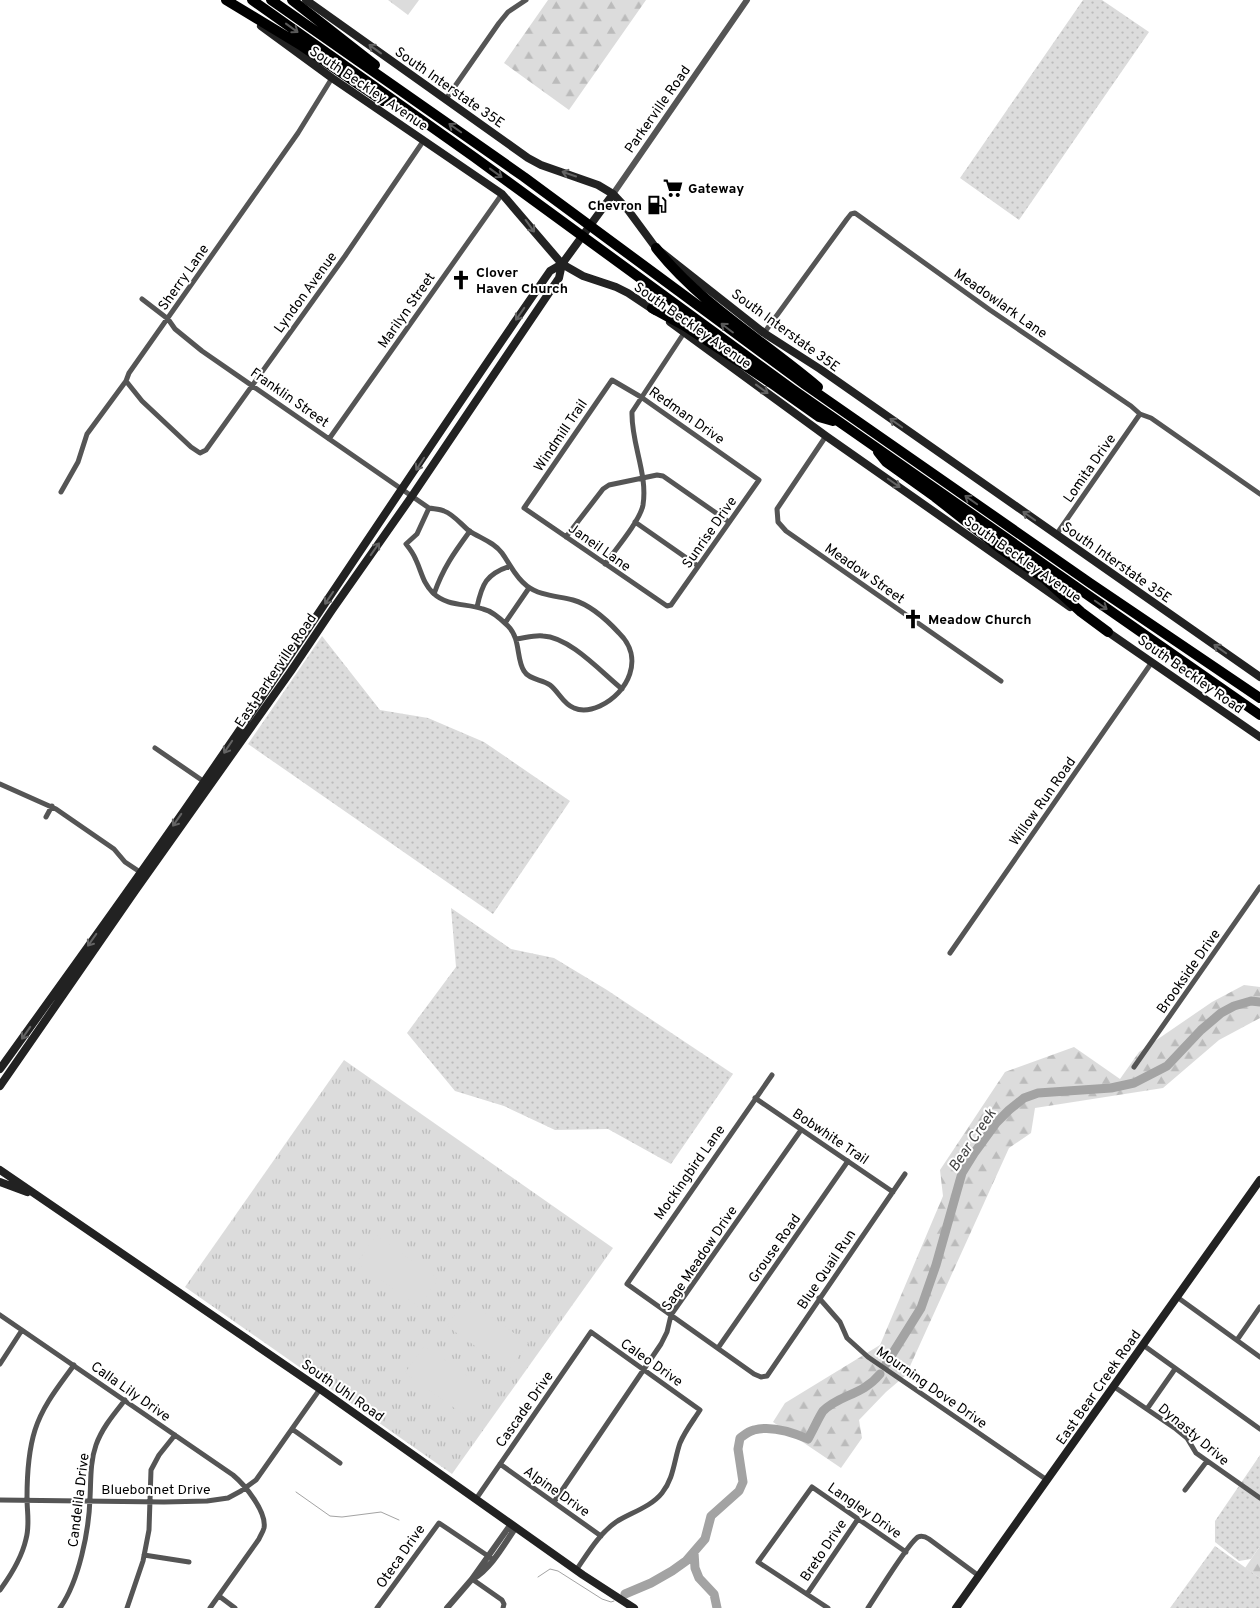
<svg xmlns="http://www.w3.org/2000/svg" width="1260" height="1608" font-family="Overpass,sans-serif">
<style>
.grass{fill:url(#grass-dots)}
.forest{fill:url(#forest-firs)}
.park{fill:url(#park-tufts)}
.pitch{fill:#dcdcdc}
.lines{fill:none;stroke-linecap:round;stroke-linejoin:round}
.stream{stroke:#a3a3a3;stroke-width:1}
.river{stroke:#a3a3a3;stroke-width:9}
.minor{stroke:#555;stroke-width:5}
.tertiary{stroke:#555;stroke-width:6}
.secondary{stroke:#222;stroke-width:8}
.motorway{stroke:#000;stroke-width:10}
.oneway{stroke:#595959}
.oneway2{stroke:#646464}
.labels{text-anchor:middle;stroke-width:4;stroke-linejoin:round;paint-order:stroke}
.street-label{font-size:14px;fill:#000;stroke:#fff}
.poi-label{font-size:14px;font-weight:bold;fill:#000;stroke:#fff;text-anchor:start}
.water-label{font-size:15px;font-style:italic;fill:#444;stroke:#fff}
</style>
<defs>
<pattern id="grass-dots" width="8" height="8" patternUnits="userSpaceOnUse" patternTransform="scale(1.25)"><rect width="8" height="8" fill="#dcdcdc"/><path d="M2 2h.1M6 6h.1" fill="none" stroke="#bbb" stroke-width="1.8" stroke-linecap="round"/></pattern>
<pattern id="forest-firs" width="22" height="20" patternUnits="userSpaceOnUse" patternTransform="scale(1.25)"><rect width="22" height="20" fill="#dcdcdc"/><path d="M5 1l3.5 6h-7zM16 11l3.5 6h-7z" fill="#bbb"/></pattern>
<pattern id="park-tufts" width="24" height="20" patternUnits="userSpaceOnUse" patternTransform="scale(1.25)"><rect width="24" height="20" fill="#dcdcdc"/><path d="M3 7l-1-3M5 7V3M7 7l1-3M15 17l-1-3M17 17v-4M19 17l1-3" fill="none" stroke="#bbb"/></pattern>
</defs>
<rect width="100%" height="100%" fill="#fff"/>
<path class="grass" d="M1083 0H1102L1149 32 1019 220 960 178Z
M322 636 380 710 428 718 484 742 570 801 493 914 248 744Z
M451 908 511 949 554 958 607 990 733 1074 671 1164 608 1129 555 1130 504 1106 455 1091 407 1033 456 967Z
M1260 1455V1546L1251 1559 1239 1561 1215 1542V1521Z
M1215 1546 1260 1578V1608H1170Z"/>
<path class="forest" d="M388 0H419L408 15Z
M548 0H646L569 110 504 63Z
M1244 985 1260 987V1018L1219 1040 1163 1088 1035 1108 1031 1133 1009 1148 906 1375 886 1392 859 1420 862 1438 841 1468 773 1422 785 1403 880 1345 943 1196 940 1170 1005 1072 1074 1047 1120 1079 1139 1052 1212 1002Z
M1260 1546V1578L1245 1568Z"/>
<path class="park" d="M344 1060 613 1248 452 1474 185 1287Z"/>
<path class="pitch" d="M376 1235 438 1279 419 1307 357 1263Z
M466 1299 528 1343 509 1370 447 1326Z
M424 1346 487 1389 467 1417 405 1373Z"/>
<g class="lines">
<path class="stream" d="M296 1492 330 1516 342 1517 381 1512 399 1520
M538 1577 550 1569 558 1571 602 1599 611 1602 614 1601"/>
<path class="river" d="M886 1364 921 1308 936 1265 962 1173 975 1152 996 1123 1009 1110 1024 1098 1038 1093 1111 1088 1134 1083 1167 1066 1201 1030 1221 1013 1234 1006 1251 1001 1260 1002
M694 1552 695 1568 699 1578 714 1594 717 1608
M625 1594 651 1583 672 1571 686 1561 705 1539 711 1516 739 1491 743 1482 738 1449 740 1438C744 1435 749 1431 754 1430 772 1425 792 1432 808 1439 812 1432 820 1415 823 1411 840 1394 862 1396 880 1374"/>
<path class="minor" d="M446 99 499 23 508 12 526 0
M142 299 168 319 175 329 202 351 429 508
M764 333 847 219 851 214 855 213 990 310 1131 406 1140 414 1151 418 1260 494
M612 380 641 397 759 480 671 605 667 606 524 508Z
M126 381 142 401 191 447 200 453 206 450 345 256 424 140
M826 436 777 509 778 522 786 531 1001 681
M329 439 502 194
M61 492 78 462 87 434 126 381 129 373 298 133 332 78
M429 508C434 509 440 509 444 511 453 514 461 524 468 530 479 538 493 541 502 553 510 564 515 577 527 586 540 596 558 596 573 600 591 605 607 620 619 633 645 658 628 693 600 706 591 710 583 712 574 708 563 704 559 692 550 685 542 679 529 680 524 671 516 659 521 639 508 626 501 619 492 611 483 609 466 603 448 607 433 593 423 583 422 573 416 560 414 555 410 549 406 544L417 534Z
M635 522 698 566
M1056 535 1140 414
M566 537 603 489 609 485 657 475 663 476 729 522
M605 564C615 550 640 521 643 505 648 474 631 443 632 412L684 333
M434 594C443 568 454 553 470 531
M477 607C482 584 486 574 510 566
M505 623 529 588
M516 639C525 638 534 635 543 636 570 637 602 673 622 689
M155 748 206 783
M0 784 56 809 114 849 125 862 140 872
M46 817 52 806
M950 953 1152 662
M1134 1067 1260 887
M772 1075 627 1284 754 1374 761 1377 767 1376 905 1174
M755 1098 893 1192
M1177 1297 1260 1357
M819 1298 840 1322 847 1338 868 1357 1047 1480
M0 1315 233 1475C245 1485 267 1512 264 1528 263 1532 260 1536 259 1539L210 1608
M1237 1340 1260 1307
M1143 1345 1260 1429
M718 1348 848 1161
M0 1364 22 1330
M1113 1386 1176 1429 1187 1438 1196 1453 1260 1498
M1147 1409 1175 1369
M292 1429 340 1463
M500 1464 601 1536
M1185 1490 1207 1461
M476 1499 591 1332 700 1410C693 1421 685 1431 680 1443 674 1460 674 1478 662 1493 651 1507 630 1513 616 1522 599 1534 588 1553 577 1569
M0 1500 164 1502 207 1501 228 1498 241 1491 256 1480 320 1389
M554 1502 661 1344 667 1332 671 1315 801 1130
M144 1555 189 1562
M472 1579 502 1600 504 1604 503 1608
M0 1590C11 1575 22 1557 26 1539 30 1525 27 1512 27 1498 27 1475 28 1452 35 1430 43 1405 59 1386 74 1365
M807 1594 858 1519
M219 1596 235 1608
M60 1608C79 1581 89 1531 90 1498 91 1480 90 1462 96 1445 102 1428 114 1414 125 1400
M127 1608 143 1561 149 1530 151 1470 159 1455 175 1435
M377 1608 439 1523 491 1558
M828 1608 758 1562 812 1487 906 1552
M868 1608C876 1596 909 1542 918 1537 922 1535 926 1537 929 1539L979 1576"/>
<path class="tertiary" d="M613 194 747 0
M473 1579C492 1567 503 1546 516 1527
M447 1608 472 1579 511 1524"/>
<path class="secondary" d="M306 0 528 158 541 165 598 185 613 194 628 210 656 248 764 333 820 369 1260 677
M261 26 332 78 502 194 562 264 583 276 616 287 628 293 655 311
M670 322 826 436 1070 607
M1105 630 1260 737
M0 1069C69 973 139 877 206 779 322 611 433 439 550 271L562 264
M0 1086 135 891 291 671 332 610 412 496 559 278 562 264 613 194
M0 1170 320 1389 583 1575 634 1608
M0 1182 27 1192
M956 1608 1260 1180"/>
<path class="motorway" d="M226 0 302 46 383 101
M252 0 474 157 792 389 1260 715
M271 0 524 177 807 386 1090 583 1260 698
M292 0 375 65
M656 248C700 304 764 341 818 387
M652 308 685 326 771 383 819 417 833 421
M878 452 886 462 935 497 1001 549 1045 579 1081 612 1108 632"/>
</g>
<defs><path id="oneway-shaft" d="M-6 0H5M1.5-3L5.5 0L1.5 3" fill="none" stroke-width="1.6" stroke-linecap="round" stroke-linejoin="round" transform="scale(1.25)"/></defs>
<g class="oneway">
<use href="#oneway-shaft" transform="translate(292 28) rotate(36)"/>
<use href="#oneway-shaft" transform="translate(455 128) rotate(-145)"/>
<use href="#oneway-shaft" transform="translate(496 173) rotate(36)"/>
<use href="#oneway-shaft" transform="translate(727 328) rotate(-143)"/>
<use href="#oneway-shaft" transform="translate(971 500) rotate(-145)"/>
<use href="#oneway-shaft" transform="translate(1101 605) rotate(35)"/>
</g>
<g class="oneway2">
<use href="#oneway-shaft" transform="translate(375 49) rotate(-144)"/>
<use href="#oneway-shaft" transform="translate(569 174) rotate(-161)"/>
<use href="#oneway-shaft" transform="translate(530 226) rotate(54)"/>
<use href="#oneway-shaft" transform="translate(520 314) rotate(125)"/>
<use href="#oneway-shaft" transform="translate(762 389) rotate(36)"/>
<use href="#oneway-shaft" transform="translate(896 423) rotate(-145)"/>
<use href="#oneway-shaft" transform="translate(420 464) rotate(123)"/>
<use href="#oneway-shaft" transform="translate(894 483) rotate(35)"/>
<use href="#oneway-shaft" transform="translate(1029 516) rotate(-145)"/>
<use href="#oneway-shaft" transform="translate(375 549) rotate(-55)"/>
<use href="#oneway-shaft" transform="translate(329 598) rotate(124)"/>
<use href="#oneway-shaft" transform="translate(1220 649) rotate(-145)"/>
<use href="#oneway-shaft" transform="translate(228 747) rotate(124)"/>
<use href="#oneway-shaft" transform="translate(177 820) rotate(125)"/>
<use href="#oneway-shaft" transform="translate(92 940) rotate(125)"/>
<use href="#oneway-shaft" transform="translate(26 1033) rotate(125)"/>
</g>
<defs>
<symbol id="supermarket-bare" viewBox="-9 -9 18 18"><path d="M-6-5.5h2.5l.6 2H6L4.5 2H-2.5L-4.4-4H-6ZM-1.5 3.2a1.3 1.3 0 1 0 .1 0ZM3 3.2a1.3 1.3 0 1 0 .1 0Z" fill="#000" stroke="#fff" stroke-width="2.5" paint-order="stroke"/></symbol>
<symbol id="fuel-bare" viewBox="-9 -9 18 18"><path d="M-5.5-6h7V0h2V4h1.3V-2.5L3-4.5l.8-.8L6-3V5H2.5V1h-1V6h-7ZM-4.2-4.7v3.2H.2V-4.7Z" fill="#000" stroke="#fff" stroke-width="2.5" paint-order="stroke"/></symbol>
<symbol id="church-bare" viewBox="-9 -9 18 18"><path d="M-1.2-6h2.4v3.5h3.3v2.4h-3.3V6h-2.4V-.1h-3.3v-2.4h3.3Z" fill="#000" stroke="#fff" stroke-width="2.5" paint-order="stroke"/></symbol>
</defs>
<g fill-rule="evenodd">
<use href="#supermarket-bare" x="659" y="174" width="28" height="28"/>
<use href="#fuel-bare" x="643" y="191" width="28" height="28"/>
<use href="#church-bare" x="447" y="266" width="28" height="28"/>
<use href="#church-bare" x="899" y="605" width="28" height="28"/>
</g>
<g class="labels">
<g class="street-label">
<text transform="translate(450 87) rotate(35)" y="5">South Interstate 35E</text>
<text transform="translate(369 88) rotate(34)" y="5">South Beckley Avenue</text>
<text transform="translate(657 109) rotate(-55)" y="5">Parkerville Road</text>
<text transform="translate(183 277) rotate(-55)" y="5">Sherry Lane</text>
<text transform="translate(305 292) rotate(-54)" y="5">Lyndon Avenue</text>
<text transform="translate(1001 303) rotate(35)" y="5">Meadowlark Lane</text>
<text transform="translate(406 310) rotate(-55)" y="5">Marilyn Street</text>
<text transform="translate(693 325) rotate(35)" y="5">South Beckley Avenue</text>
<text transform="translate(786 330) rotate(36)" y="5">South Interstate 35E</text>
<text transform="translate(290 397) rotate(35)" y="5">Franklin Street</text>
<text transform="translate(687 415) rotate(35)" y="5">Redman Drive</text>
<text transform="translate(560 435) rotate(-56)" y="5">Windmill Trail</text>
<text transform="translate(1089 468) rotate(-55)" y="5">Lomita Drive</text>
<text transform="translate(709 532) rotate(-55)" y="5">Sunrise Drive</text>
<text transform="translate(600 547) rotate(35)" y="5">Janeil Lane</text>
<text transform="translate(1023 559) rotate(35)" y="5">South Beckley Avenue</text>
<text transform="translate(1117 562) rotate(35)" y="5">South Interstate 35E</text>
<text transform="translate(865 573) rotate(35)" y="5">Meadow Street</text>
<text transform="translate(275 670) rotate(-56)" y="5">East Parkerville Road</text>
<text transform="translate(1191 674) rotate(35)" y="5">South Beckley Road</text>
<text transform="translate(1042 801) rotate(-55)" y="5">Willow Run Road</text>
<text transform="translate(1188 971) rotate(-55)" y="5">Brookside Drive</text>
<text transform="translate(831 1136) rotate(34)" y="5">Bobwhite Trail</text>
<text transform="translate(689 1172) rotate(-55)" y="5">Mockingbird Lane</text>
<text transform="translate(774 1248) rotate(-55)" y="5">Grouse Road</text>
<text transform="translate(699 1258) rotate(-56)" y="5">Sage Meadow Drive</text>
<text transform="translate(826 1269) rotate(-56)" y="5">Blue Quail Run</text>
<text transform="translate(652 1362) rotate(35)" y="5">Caleo Drive</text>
<text transform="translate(932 1387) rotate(35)" y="5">Mourning Dove Drive</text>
<text transform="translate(1098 1387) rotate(-55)" y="5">East Bear Creek Road</text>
<text transform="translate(343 1390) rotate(35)" y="5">South Uhl Road</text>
<text transform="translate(131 1391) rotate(35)" y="5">Calla Lily Drive</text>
<text transform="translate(524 1409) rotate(-55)" y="5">Cascade Drive</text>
<text transform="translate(1194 1434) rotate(40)" y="5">Dynasty Drive</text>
<text x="156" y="1494">Bluebonnet Drive</text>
<text transform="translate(557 1491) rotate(35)" y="5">Alpine Drive</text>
<text transform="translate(78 1500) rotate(-83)" y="5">Candelila Drive</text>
<text transform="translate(865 1510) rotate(35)" y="5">Langley Drive</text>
<text transform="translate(823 1550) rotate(-56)" y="5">Breto Drive</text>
<text transform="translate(400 1556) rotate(-55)" y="5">Oteca Drive</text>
</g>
<g class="poi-label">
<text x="688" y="193">Gateway</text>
<text x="642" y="210" text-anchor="end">Chevron</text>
<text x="476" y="277">Clover<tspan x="476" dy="16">Haven Church</tspan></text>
<text x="928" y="624">Meadow Church</text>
</g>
<g class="water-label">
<text transform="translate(972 1140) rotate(-56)" y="5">Bear Creek</text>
</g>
</g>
</svg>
